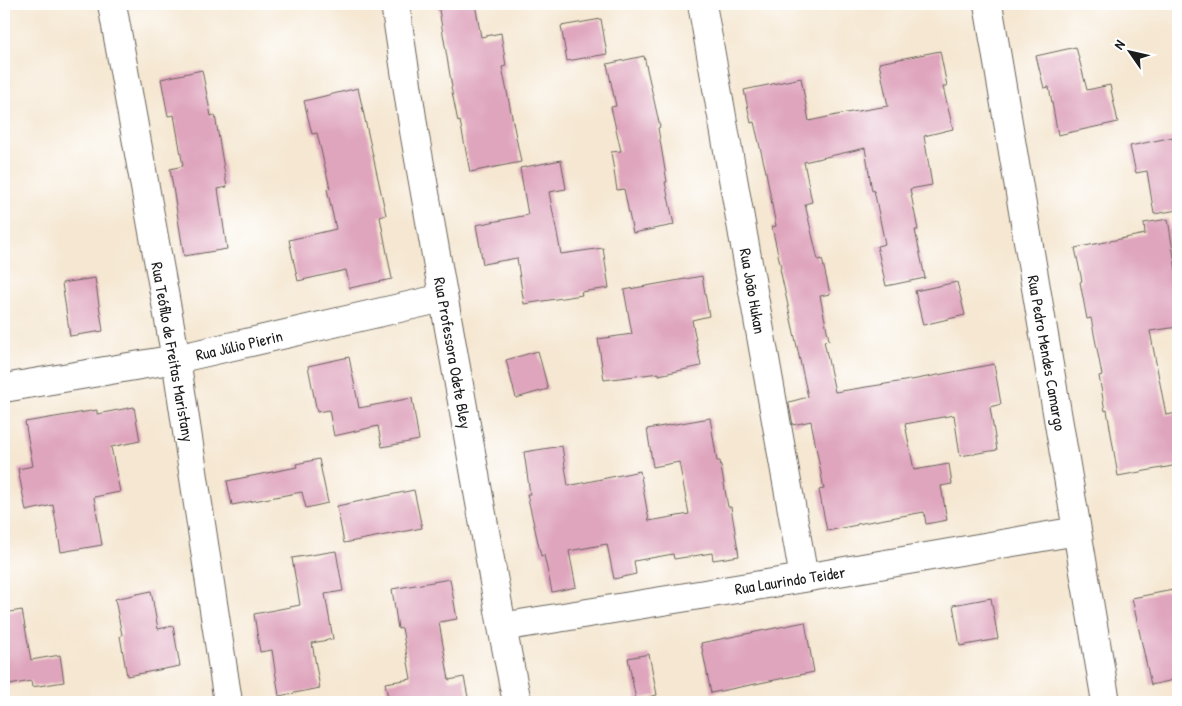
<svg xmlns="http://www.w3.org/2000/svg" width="1182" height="706" font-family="'Patrick Hand',sans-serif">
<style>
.building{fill:#dfa5bd}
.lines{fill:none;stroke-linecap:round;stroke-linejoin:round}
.minor-casing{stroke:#68635b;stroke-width:30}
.minor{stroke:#fff;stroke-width:28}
.labels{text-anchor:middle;stroke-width:4;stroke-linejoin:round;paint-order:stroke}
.street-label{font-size:16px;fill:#1c1c1c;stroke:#fff}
</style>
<rect width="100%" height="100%" fill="#fff"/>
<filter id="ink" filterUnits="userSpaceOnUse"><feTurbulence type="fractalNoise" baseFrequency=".02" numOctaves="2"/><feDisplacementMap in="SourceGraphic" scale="10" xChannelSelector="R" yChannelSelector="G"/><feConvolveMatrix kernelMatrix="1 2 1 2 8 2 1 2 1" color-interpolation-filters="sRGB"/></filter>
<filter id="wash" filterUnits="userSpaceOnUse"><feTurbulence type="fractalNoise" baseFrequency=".0096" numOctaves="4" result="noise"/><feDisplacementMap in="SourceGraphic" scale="20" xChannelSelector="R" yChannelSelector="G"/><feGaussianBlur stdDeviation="1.12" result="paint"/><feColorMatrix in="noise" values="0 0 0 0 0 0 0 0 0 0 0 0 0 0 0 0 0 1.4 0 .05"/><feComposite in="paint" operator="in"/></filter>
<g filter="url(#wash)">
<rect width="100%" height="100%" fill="#f5e7d1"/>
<g id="blocks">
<path class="building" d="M438 4H475L481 37 501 33 506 66 502 67 521 162 470 172 460 121 458 122 451 87H452Z
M601 19 607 54 567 61 561 26Z
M1076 47 1087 90 1110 85 1118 122 1058 135 1049 87 1044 88 1036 56Z
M940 51 947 86 943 87 953 129 924 136 932 185 910 189 918 230H915L925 278 886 286 877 246 885 244 874 190 872 191 865 148 804 162 812 202 805 204 818 260 822 259 830 294 820 296 829 340 824 341 835 392 917 379 994 364 1001 404 990 407 997 450 960 456 954 415 905 424 914 470 949 464 952 484 941 486 947 520 926 524 924 512 857 524V525L827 531 819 490 824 489 811 421 793 425 789 405V402L808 397 780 269 781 268 772 227 776 226 766 172 754 122 751 123 744 90 801 78 809 121 846 113 888 106 879 63Z
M644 56 660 127 658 128 667 182H665L674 225 633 233 624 189 617 190 611 152 621 151 611 107 616 106 607 64Z
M202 70 211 116 215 115 227 187 218 189 227 249 184 256 170 169 183 166 174 115 168 116 161 79Z
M358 88 386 215 380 217 392 279 350 288 346 270 298 281 289 240 336 229 327 189 330 188 317 133 312 134 304 101Z
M1178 136V210L1154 214 1147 171 1136 173 1130 146Z
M561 160 566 189 549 192 561 254 603 248 609 288 581 292 582 295 524 304 517 258 483 264 476 225 528 215 520 168Z
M1168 219 1178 283V327L1150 331 1166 415 1178 413V465L1118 476 1107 410 1105 411 1099 376 1102 375 1091 318 1087 319 1080 282 1082 281 1075 248 1145 234 1144 223Z
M702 276 709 316 692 320 701 366 659 375V373L604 380 598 339 632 334 624 290Z
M95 278 103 331 70 336 62 283Z
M957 282 965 315 923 325 915 291Z
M538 351 548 389 516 398 506 360Z
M349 357 359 408 412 398 419 440 382 447 378 426 334 436 329 410 317 412 308 366Z
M134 407 140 441 111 447 120 492 94 497 102 545 61 552 53 505 26 511 18 469 33 466 25 422 97 410V414Z
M710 418 717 461H720L728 507H731L739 556 713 560 712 553 674 559 673 554 634 561 636 574 614 579 607 544 569 551 576 587 552 592 544 555 541 556 527 494H530L524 452 562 446 568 486 640 471 649 521 689 514 679 462 653 467 647 429Z
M319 459 328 503 306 508 302 492 232 505 227 481 297 467 296 464Z
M414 490 422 528 344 543 337 506Z
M336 551 343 591 325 594 333 639 312 643 320 688 279 696 272 650 260 652 254 614 300 605 292 558Z
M450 579 457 619 439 622 449 680 464 677 469 702H389L385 683 411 679 402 628 398 629 392 589Z
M1178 589V679L1151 685 1132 598Z
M151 591 158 629 173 626 180 666 127 676 120 636 122 635 115 599Z
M991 598 998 639 960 646 953 605Z
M22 610 31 660 60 655 64 682 32 687 31 681 4 686V613Z
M805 622 814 672 711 693 701 643Z
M649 654 657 695 636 700 628 658Z"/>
</g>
</g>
<g filter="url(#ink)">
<use href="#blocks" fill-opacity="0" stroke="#68635b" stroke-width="1"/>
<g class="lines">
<defs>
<path id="minor" d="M112 4 176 359 228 702
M395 4 414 131 502 627 517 702
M702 4 804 578
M988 4 1106 702
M4 388 176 359 443 298
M502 627 804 578 1077 531"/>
</defs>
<use href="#minor" class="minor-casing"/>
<use href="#minor" class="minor"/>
</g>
</g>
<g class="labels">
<g class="street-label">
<text transform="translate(753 291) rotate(80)" y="6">Rua João Hukan</text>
<text transform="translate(239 345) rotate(-13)" y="6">Rua Júlio Pierin</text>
<text transform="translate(173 352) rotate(80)" y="6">Rua Teófilo de Freitas Maristany</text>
<text transform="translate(453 353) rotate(80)" y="6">Rua Professora Odete Bley</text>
<text transform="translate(1047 353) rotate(80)" y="6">Rua Pedro Mendes Camargo</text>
<text transform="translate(790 580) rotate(-9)" y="6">Rua Laurindo Teider</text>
</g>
</g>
<rect width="1182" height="706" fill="none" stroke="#fff" stroke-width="20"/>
<g transform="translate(1130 52) rotate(304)" stroke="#ffffff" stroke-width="4" paint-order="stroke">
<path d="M0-4L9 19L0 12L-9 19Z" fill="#1c1c1c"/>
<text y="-8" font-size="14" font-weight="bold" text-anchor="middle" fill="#1c1c1c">N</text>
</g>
</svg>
